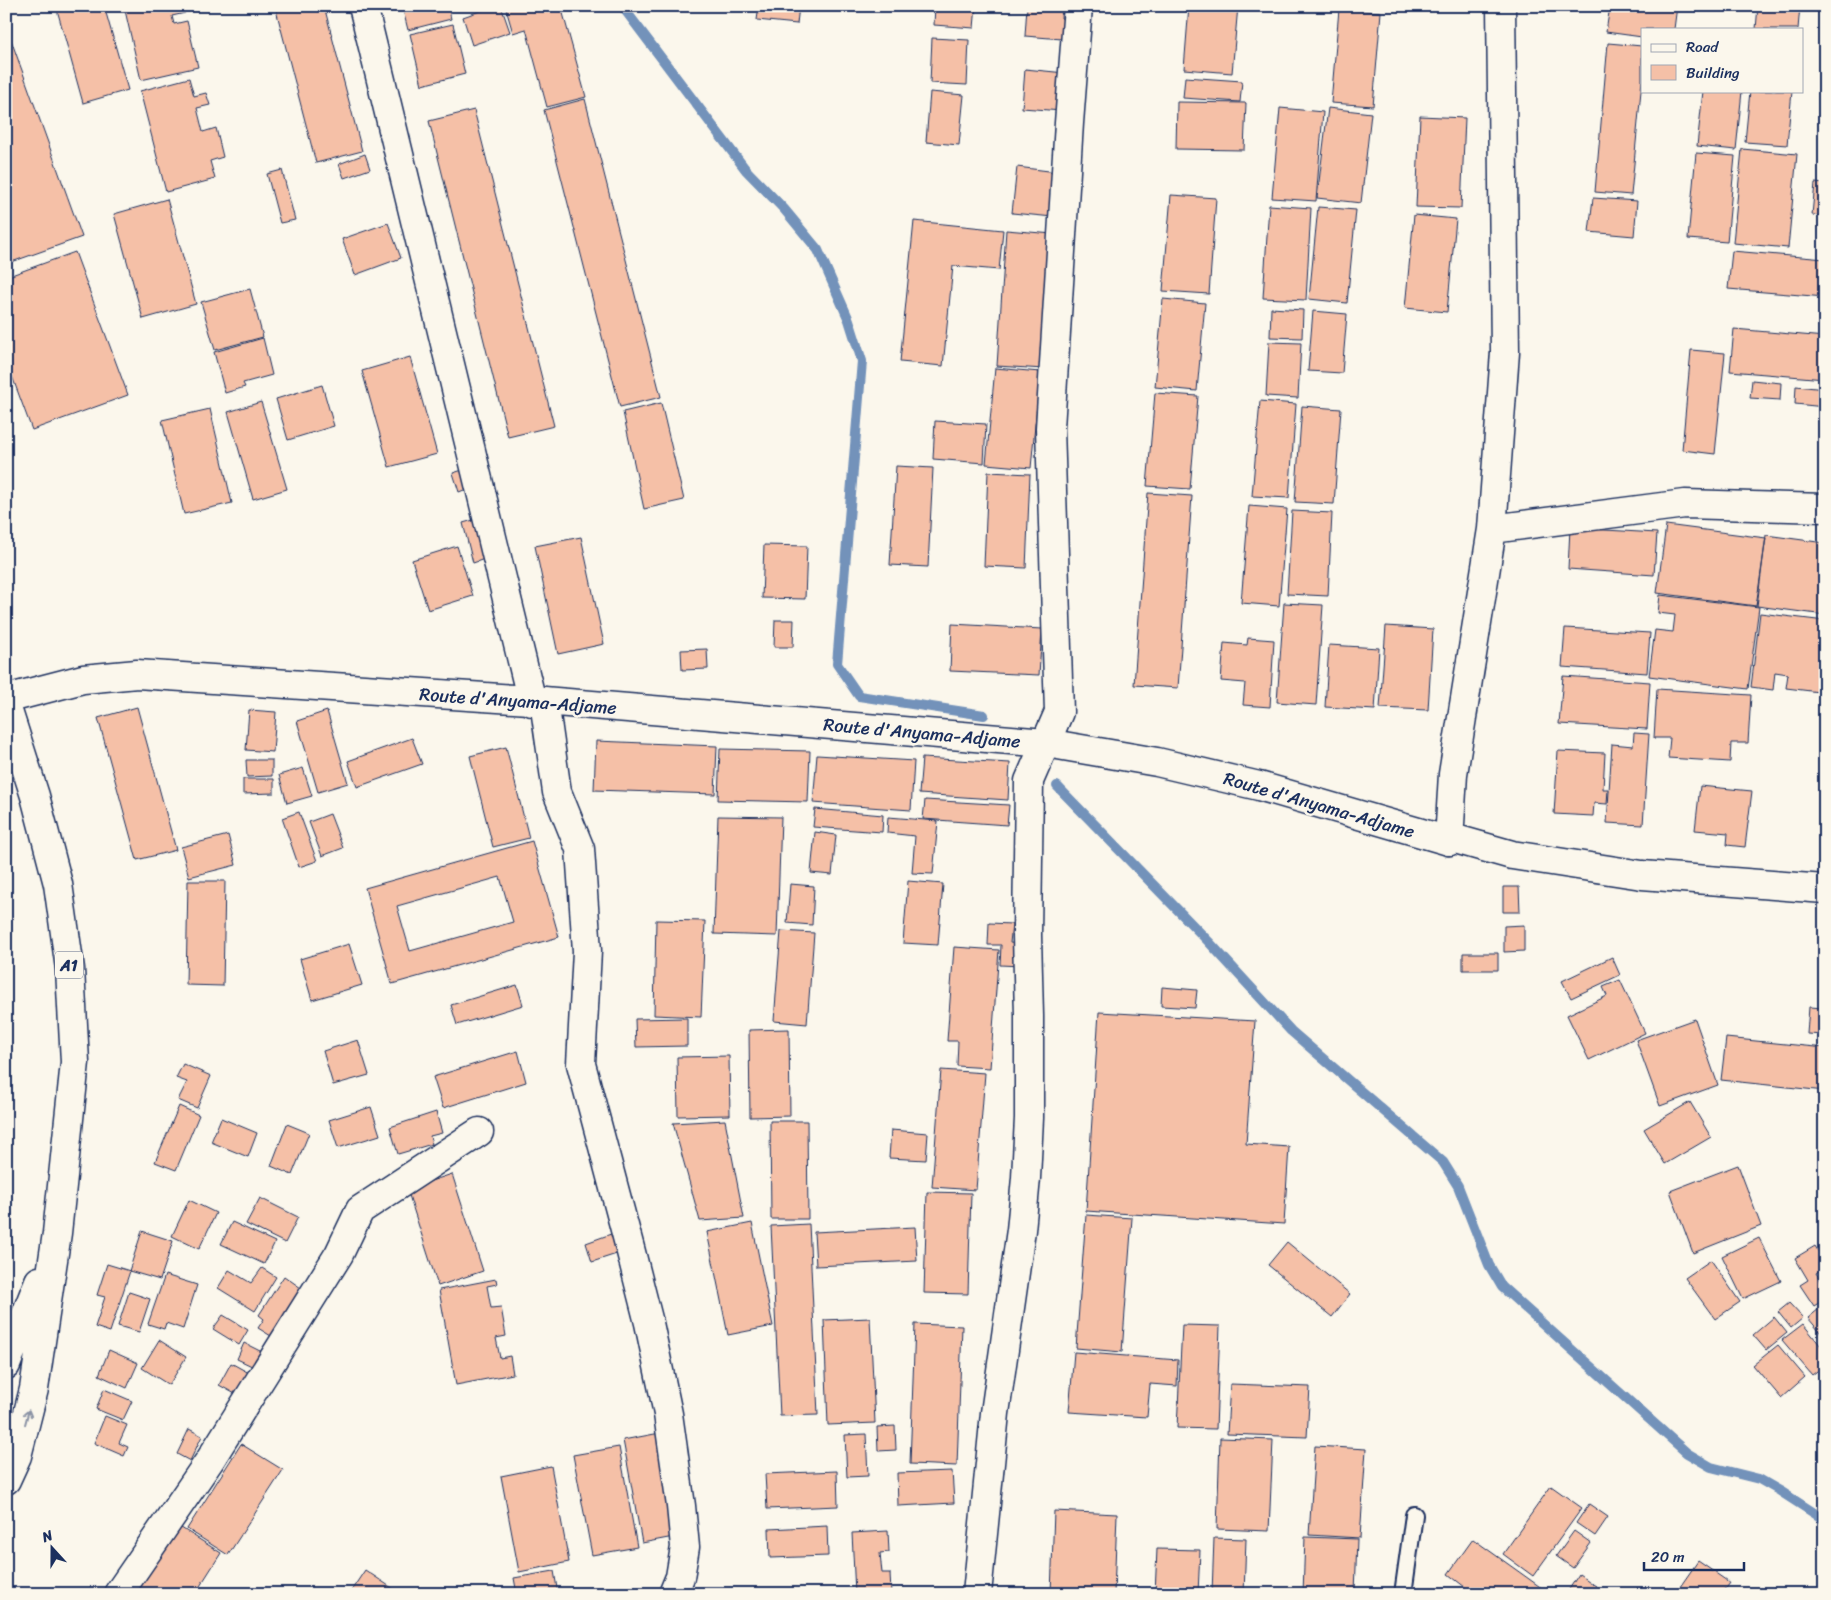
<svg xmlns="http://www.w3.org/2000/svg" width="1831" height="1600" font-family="Sriracha,sans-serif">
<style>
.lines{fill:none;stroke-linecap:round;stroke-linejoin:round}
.stream{stroke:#7392ba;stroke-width:10}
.building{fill:#f5c0a7;stroke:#1b2f5e;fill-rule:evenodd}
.service-casing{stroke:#1b2f5e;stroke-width:20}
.minor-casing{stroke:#1b2f5e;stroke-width:31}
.tertiary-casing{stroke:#1b2f5e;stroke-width:31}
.primary-casing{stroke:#1b2f5e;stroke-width:31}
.service{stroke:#fbf7ec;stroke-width:16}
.minor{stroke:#fbf7ec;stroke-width:28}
.tertiary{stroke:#fbf7ec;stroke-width:28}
.primary{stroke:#fbf7ec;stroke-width:28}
.oneway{stroke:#8b93a5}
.labels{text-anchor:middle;stroke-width:5;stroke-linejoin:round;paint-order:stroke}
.shield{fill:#fbf7ec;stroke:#5e6b89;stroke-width:1}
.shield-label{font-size:16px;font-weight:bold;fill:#1b2f5e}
.street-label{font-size:18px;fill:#1b2f5e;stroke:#fbf7ec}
</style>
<rect width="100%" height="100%" fill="#fbf7ec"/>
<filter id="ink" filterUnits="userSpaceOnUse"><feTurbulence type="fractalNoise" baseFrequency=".02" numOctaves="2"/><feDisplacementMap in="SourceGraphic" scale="10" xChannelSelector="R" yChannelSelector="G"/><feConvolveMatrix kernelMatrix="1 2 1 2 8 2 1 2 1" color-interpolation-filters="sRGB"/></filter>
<g filter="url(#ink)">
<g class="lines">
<path class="stream" d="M622 6 746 170 784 209 818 250 849 320 862 361 837 664 859 696 984 715
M1057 786 1209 942 1291 1031 1443 1162 1458 1186 1489 1265 1502 1287 1687 1453 1711 1467 1759 1479 1780 1491 1825 1520"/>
</g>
<path class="building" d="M56 6H104L128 90 83 103Z
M124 6H183L185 13 172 16 174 24 187 21 198 67 141 80Z
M275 6H324L362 151 316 163Z
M402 6H448L451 19 408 30Z
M494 6H501L510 32 472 45 463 17Z
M515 6H561L586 97 547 107 526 29 513 33 506 9Z
M759 6H799L797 24 757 20Z
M935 6H976L974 28 934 25Z
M1027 6H1062L1061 18 1065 19 1062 39 1025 36Z
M1189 6H1238L1232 73 1184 69Z
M1610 6H1677L1674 29H1642V37L1606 32Z
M1758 6H1800L1798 29H1756Z
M1339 9 1381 12 1373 106 1331 103Z
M453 24 465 74 422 85 410 34Z
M6 26 82 237 6 264Z
M932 38 969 40 967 85 930 83Z
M1608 43 1642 46V80L1631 195 1595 192Z
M1025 69 1065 73 1062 111 1022 108Z
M1185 77 1242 81 1240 102 1183 98Z
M189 78 194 96 206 93 210 105 197 108 203 132 216 128 223 157 210 161 215 179 166 192 140 91Z
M1703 91H1742L1736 150 1697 146Z
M1750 91H1792L1787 145 1745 142Z
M930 92 964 95 959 145 926 142Z
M585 99 661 397 620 407 544 110Z
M1177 102 1246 103 1244 150 1176 149Z
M1280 108 1323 112 1316 201 1272 198Z
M1328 108 1371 113 1361 203 1317 198Z
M474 110 554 426 508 437 429 121Z
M1420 116 1465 118 1461 208 1416 207Z
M1742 149 1797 154 1788 248 1733 243Z
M1696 153 1735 156 1727 242 1688 239Z
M365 154 370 169 344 178 339 164Z
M1017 167 1057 172 1053 217 1012 213Z
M282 170 295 220 280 223 267 174Z
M1815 183 1825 184V216L1812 215Z
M1171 195 1216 198 1209 294 1163 291Z
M1593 198 1637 201 1634 236 1589 232Z
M167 199 196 304 143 319 114 214Z
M1269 205 1311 208 1306 300 1263 298Z
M1318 207 1356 210 1347 303 1309 299Z
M1414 215 1456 219 1447 312 1405 308Z
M914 221 1003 230 999 270 953 266 943 366 900 362Z
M388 223 401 258 355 275 342 239Z
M1006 230 1053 234 1044 369 997 366Z
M1732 251 1825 259V297L1728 289Z
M75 252 128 395 32 430 6 360V277Z
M250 289 263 337 215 350 201 302Z
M1163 299 1205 303 1197 391 1155 387Z
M1271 308 1303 310 1302 338 1270 337Z
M1313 311 1347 314 1342 373 1308 371Z
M1734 329 1825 337V379L1730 371Z
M263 338 272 375 243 383 245 387 225 393 214 352Z
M1269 342 1301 343 1298 398 1266 396Z
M1691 350 1725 353 1715 454 1682 450Z
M410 357 437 454 389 467 362 371Z
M995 368 1040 372 1031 468 986 464Z
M1752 380 1781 383 1780 400 1750 398Z
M322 385 334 426 288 440 276 399Z
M1796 386 1825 389V407L1795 404Z
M1155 393 1198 396 1190 489 1147 486Z
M1260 401 1296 404 1289 498 1252 496Z
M261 402 287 489 253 499 228 412Z
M661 403 684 500 644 509 623 412Z
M1302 406 1341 409 1334 504 1295 502Z
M210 409 232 503 184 514 162 420Z
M935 421 986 424 984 463 933 459Z
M896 466 933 468 928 567 890 565Z
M469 468 474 486 459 492 453 473Z
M988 472 1030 474 1026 568 984 566Z
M1148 493 1192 496 1178 688 1134 685Z
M1249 506 1287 509 1279 606 1241 603Z
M1292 511 1332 513 1328 596 1287 594Z
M484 517 496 555 473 563 463 523Z
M1666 525 1766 538 1756 606 1657 593Z
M1570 528 1657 533 1654 575 1568 569Z
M1766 535 1825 543V615L1757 606Z
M581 537 604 644 558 654 535 546Z
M764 545 807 546 805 599 762 598Z
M457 546 473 596 428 610 412 560Z
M1660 595 1759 607 1748 689 1649 676 1655 630 1673 632 1675 615 1658 613Z
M1284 603 1323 605 1316 705 1277 702Z
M1760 613 1825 621V677H1821L1819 692 1786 688 1788 674 1775 672 1773 690 1751 687Z
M775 620H794L793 647H774Z
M952 624 1042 629 1039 675 950 671Z
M1386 626 1433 629 1428 710 1380 708Z
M1565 628 1650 633 1647 673 1562 667Z
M1248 638 1274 640 1270 707 1243 705 1245 683 1221 681 1224 643 1247 645Z
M1329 645 1379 648 1375 710 1325 707Z
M707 649 708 669 682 670 681 650Z
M1563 676 1650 682 1647 729 1559 724Z
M1657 689 1751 695 1748 743H1731L1730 762 1668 758 1670 738H1654Z
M137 707 176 850 137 860 98 718Z
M249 710 276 712 273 752 246 750Z
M327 711 348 783 318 792 297 721Z
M1634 733 1649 734 1643 825 1607 823 1612 744 1633 746Z
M412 738 422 764 357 787 348 761Z
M596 741 717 746 715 794 594 790Z
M506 747 529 838 493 847 470 756Z
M720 749 810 751 808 802 718 800Z
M1558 751 1605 753 1603 789H1608L1607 804 1594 803 1593 816 1554 814Z
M817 755 914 761 911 810 813 803Z
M922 758 1010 763 1008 800 919 794Z
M246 760H272V776L247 777Z
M303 768 312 796 287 803 279 775Z
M243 779H274V793L243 794Z
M1700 786 1752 791 1745 847 1727 845 1728 833 1695 830Z
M925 800 1009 805 1007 825 923 819Z
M815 809 883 815 882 832 813 827Z
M299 812 317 861 299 867 282 818Z
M330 814 343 848 322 856 309 822Z
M718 816 781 817 777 936 714 934Z
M888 817 938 821 933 874 912 873 915 836 887 833Z
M815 832 836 835 832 875 811 873Z
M228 835 236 865 189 877 181 847Z
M532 841 559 937 392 984 365 888ZM500 877 513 922 410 951 397 906Z
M188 881H225L223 986 186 985Z
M908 881 943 884 938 945 903 943Z
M790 884 814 886 812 925 787 923Z
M1503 887H1519L1520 912H1503Z
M656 920 705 921 701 1017 654 1015Z
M989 923 1012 924 1010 943 1022 944 1021 966 1000 965 1001 945H988Z
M1524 925V951L1504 952V926Z
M781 931 814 933 807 1024 774 1021Z
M349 944 362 985 312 1000 300 959Z
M954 947 999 950 990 1068 957 1066 958 1041H947Z
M1463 953H1498V970H1463Z
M1612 957 1620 975 1571 998 1562 981Z
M1620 980 1645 1033 1589 1060 1567 1015 1607 996 1603 987Z
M517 985 523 1005 457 1025 451 1005Z
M1162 987 1197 990 1195 1008 1161 1006Z
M1809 1007 1825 1008V1035L1807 1034Z
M1099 1012 1255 1021 1246 1144 1289 1147 1284 1224 1086 1211Z
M687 1018V1046L636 1047 635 1019Z
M1695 1019 1718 1085 1660 1106 1636 1040Z
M789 1029 790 1116 750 1117 749 1030Z
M1726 1038 1825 1048V1091L1721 1080Z
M358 1040 369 1075 333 1085 323 1051Z
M518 1051 526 1082 443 1108 433 1077Z
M729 1056 730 1115 678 1116 677 1057Z
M183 1064 211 1076 197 1108 178 1100 187 1082 176 1078Z
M941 1070 985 1073 976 1190 932 1187Z
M1690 1102 1711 1137 1665 1164 1644 1129Z
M179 1106 199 1115 176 1170 155 1162Z
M371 1107 380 1135 338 1148 329 1120Z
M436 1112 442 1133 430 1136 432 1144 398 1154 390 1127Z
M221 1118 257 1133 248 1157 211 1142Z
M725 1120 744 1218 700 1221 673 1123Z
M770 1121H807L808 1219H771Z
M287 1124 309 1133 292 1175 271 1166Z
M891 1130 928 1133 926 1160 889 1158Z
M1738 1165 1761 1226 1693 1253 1670 1191Z
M452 1174 483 1271 438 1286 407 1189Z
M927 1192 971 1193 968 1294 924 1293Z
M260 1198 298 1217 285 1243 246 1224Z
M189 1200 216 1213 199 1249 172 1236Z
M1086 1215 1132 1218 1122 1352 1076 1348Z
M232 1222 275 1242 264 1264 221 1244Z
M752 1223 773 1326 728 1335 707 1232Z
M809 1224 818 1415 780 1416 771 1226Z
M915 1227 917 1261 816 1266 814 1232Z
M622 1230 629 1250 592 1262 586 1243Z
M142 1231 173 1241 160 1280 129 1271Z
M1759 1238 1781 1281 1743 1299 1722 1256Z
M1287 1242 1350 1294 1332 1317 1268 1265Z
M1815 1246 1825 1262V1267L1816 1273 1825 1288V1299L1814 1306 1800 1285 1808 1280 1795 1258Z
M1711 1260 1740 1302 1715 1319 1685 1278Z
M107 1264 130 1271 110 1332 95 1327 105 1297 97 1295Z
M262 1268 276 1277 255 1311 218 1288 229 1270 251 1283Z
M165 1275 197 1285 183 1329 166 1323 164 1329 148 1324Z
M284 1276 301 1288 271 1336 258 1328 264 1319 259 1315Z
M496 1279 497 1284 487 1286 491 1308 501 1307 506 1336 496 1338 500 1358 510 1356 513 1374 456 1385 439 1290Z
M129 1292 150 1299 139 1332 118 1326Z
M1789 1303 1803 1318 1791 1328 1778 1312Z
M1825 1304V1338L1808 1318Z
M223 1315 248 1330 239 1345 213 1329Z
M1774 1317 1787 1333 1766 1350 1753 1335Z
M870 1318 875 1423 828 1425 824 1320Z
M915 1324 962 1326 957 1466 910 1464Z
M1803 1324 1825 1351V1365L1812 1375 1782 1340Z
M1182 1325 1220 1326 1216 1429 1177 1428Z
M159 1340 186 1357 169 1385 142 1368Z
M244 1343 262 1352 254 1367 237 1359Z
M1778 1345 1805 1377 1781 1398 1753 1365Z
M109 1350 138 1363 127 1388 99 1375Z
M1074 1352 1178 1360 1177 1386 1150 1384 1147 1417 1069 1412Z
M231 1363 249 1373 237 1395 219 1385Z
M1230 1384 1310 1387 1307 1437 1227 1434Z
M104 1389 132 1401 123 1420 96 1409Z
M105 1416 127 1425 119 1443 128 1447 124 1456 94 1443Z
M895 1426 896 1450 878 1451 877 1427Z
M189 1429 202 1436 190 1461 177 1454Z
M660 1433 679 1536 642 1543 623 1440Z
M866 1434 868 1476 847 1477 845 1435Z
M1220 1438 1273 1440 1269 1531 1217 1529Z
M241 1444 283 1470 228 1555 187 1529Z
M1315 1446 1366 1449 1360 1538 1309 1535Z
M619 1447 637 1547 592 1555 573 1455Z
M551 1466 569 1562 519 1572 501 1476Z
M837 1471 838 1506 767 1509 765 1474Z
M952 1471 954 1503 898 1506 897 1473Z
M1551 1486 1582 1508 1533 1576 1503 1554Z
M1589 1504 1608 1517 1595 1536 1576 1523Z
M1054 1511 1117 1514 1114 1594H1051Z
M178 1526 221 1553 195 1594H135Z
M827 1526 828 1556 770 1558 769 1529Z
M888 1531 889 1552 880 1553 882 1573H890L891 1594H855L852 1533Z
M1574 1531 1591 1543 1573 1568 1556 1556Z
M1305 1537 1357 1539 1355 1594H1303Z
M1214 1538 1246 1539 1244 1594H1212Z
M1473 1539 1550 1594H1474L1448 1574Z
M1157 1549 1200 1550 1198 1594H1155Z
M1698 1561 1730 1583 1722 1594H1675Z
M365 1570 401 1594H349Z
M554 1571 558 1594H517L514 1578Z
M1579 1574 1607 1594H1566Z"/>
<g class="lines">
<defs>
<path id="service" d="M1403 1594 1414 1515"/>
<path id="minor" d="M363 6 532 702
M1492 529 1685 504 1825 508
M544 701 557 792 580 849 587 951 581 1064 631 1252 649 1323 668 1414 681 1506 685 1547 680 1577 673 1594
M1449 841 1453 774 1492 529 1505 352 1501 6
M118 1594 210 1460 339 1254 360 1210 479 1132
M977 1594 995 1413 1021 1230 1026 1178 1029 1118V1016L1027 935 1029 781 1059 712 1050 428 1069 123 1078 6"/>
<path id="tertiary" d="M6 699 83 679 137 674 544 701 1046 743 1157 762 1259 786 1449 841 1452 838 1512 855 1642 875 1825 889"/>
<path id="primary" d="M6 705 35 796 58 884 70 969 75 1062 57 1233 34 1389 17 1456 6 1480
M6 1365 39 1281"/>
</defs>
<use href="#service" class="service-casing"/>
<use href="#minor" class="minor-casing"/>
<use href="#tertiary" class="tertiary-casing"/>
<use href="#primary" class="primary-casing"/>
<use href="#service" class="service"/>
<use href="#minor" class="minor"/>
<use href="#tertiary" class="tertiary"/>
<use href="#primary" class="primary"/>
</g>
<defs><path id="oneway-shaft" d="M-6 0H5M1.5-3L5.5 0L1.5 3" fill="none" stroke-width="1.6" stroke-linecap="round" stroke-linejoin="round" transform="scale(1.25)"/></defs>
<use class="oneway" href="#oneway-shaft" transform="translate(27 1417) rotate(-75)"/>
</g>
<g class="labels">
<rect class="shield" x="55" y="951.5" width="28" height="27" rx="4"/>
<g class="shield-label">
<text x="69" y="971">A1</text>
</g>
<g class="street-label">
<text transform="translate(518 701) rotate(4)" y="6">Route d'Anyama-Adjame</text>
<text transform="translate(922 733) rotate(5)" y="6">Route d'Anyama-Adjame</text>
<text transform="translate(1319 805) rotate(16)" y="6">Route d'Anyama-Adjame</text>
</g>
</g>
<rect width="1831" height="1600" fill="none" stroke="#fbf7ec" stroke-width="25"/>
<rect x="12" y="12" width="1806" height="1575" fill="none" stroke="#1b2f5e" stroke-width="2" filter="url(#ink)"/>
<rect x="1641" y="28" width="162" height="65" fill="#fbf7ec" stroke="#a1a7b3"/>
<rect x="1651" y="44" width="25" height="8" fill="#fbf7ec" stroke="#a1a7b3"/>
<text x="1686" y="52" font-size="15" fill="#1b2f5e">Road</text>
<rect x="1651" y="65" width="25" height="15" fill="#f5c0a7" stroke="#a1a7b3"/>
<text x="1686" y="78" font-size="15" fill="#1b2f5e">Building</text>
<g transform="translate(52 1548) rotate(339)" stroke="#fbf7ec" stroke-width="4" paint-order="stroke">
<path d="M0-4L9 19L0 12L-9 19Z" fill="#1b2f5e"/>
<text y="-8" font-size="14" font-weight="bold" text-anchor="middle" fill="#1b2f5e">N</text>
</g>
<path d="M1644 1562v8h100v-8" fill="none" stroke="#1b2f5e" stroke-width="2.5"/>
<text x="1651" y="1562" font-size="15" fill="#1b2f5e" stroke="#fbf7ec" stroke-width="4" paint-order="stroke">20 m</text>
</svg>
